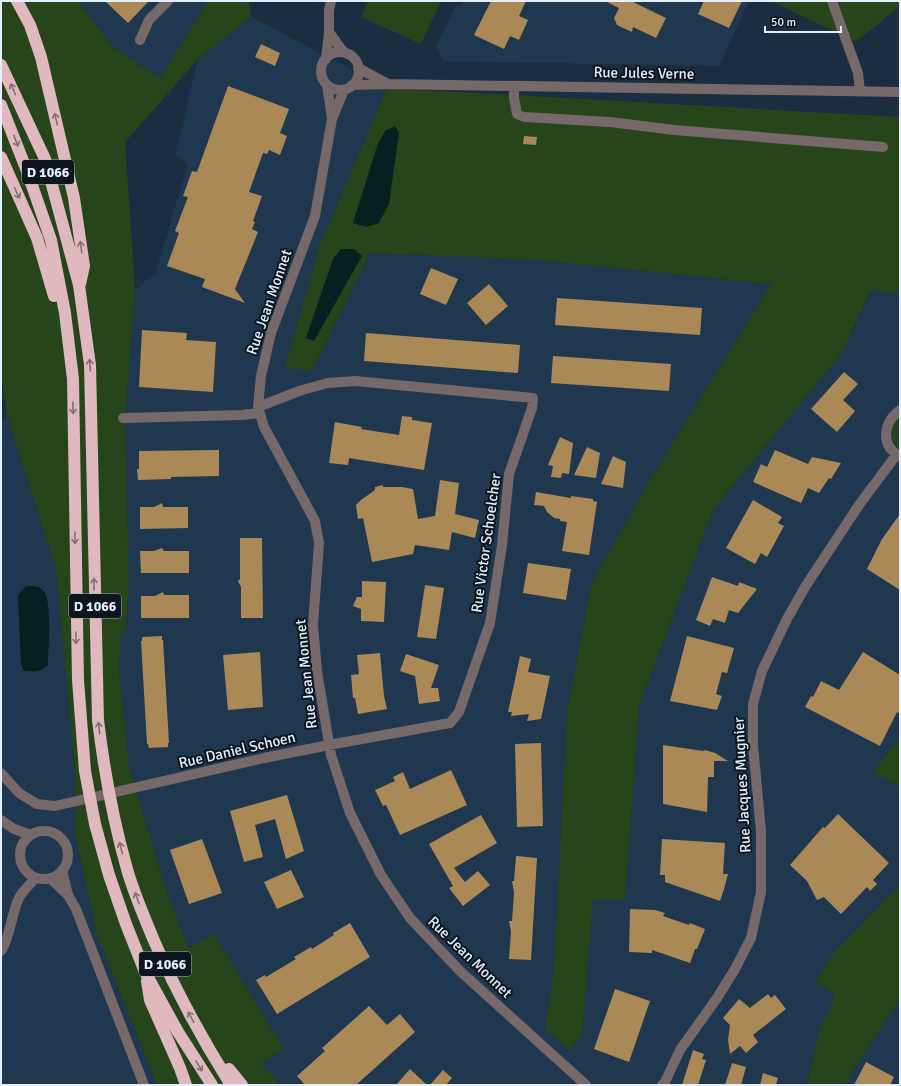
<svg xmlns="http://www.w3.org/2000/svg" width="901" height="1086" font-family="Signika,sans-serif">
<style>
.built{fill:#1f3850}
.green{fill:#26451b}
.water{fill:#062021}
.building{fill:#aa8957}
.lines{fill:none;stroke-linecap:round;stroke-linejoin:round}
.minor{stroke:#776869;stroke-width:10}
.highway{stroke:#dfb9bd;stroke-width:12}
.oneway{stroke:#807075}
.labels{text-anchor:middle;stroke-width:4;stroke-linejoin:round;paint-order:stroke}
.shield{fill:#0d161e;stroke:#a3aeb9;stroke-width:1}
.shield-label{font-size:14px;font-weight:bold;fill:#e3effc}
.street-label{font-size:15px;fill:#e3effc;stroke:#0d161e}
</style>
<rect width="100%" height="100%" fill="#1b2e41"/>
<path class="built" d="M78 1H208L160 78 113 47Z
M463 1H749L719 66 444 61 436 48 456 5 461 6Z
M251 17 387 88 320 245 312 371 370 253 537 260 771 284 653 475 592 582 567 711 554 967 545 1029 582 1034 593 899H625L639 706 713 510 842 353 872 290 900 294V737L873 772 900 787V885L833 953 815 982 835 995 819 1032 807 1085H280L261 1063 284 1049 214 934 189 948 166 890 129 766 119 670 121 631 126 630 129 585 125 422 135 290 156 272 188 164 175 157 198 59Z
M7 415 56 569 75 770V834L97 935 157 1085H1V424Z
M900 999V1085H845L860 1060Z"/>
<path class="green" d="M1 1H78L113 47 160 78 208 1H249L251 17 198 59 125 142 135 290 125 422 129 585 126 630 121 631 119 670 129 766 166 890 189 948 214 934 284 1049 261 1063 280 1085H157L97 935 75 834V770L56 569 7 415 1 371Z
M368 1H435L440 3 421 44 361 17Z
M771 1H900V6L856 42Z
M387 88 900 117V294L871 290 842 353 713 510 639 706 625 900H593L582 1034 570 1051 545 1029 554 967 567 711 592 582 653 475 771 284 537 260 370 253 312 371 285 368 320 245Z
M900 417V449C889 440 889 426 900 417Z
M900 737V787L873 772Z
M900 885V999L860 1060 845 1085H807L819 1032 835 995 815 982 833 953Z"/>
<path class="water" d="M395 126 399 133 389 204 379 223 366 227 353 223 378 143 386 130Z
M341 249H354L362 256 314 341 306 338 333 259Z
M26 586C33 586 38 585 43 590 53 600 48 650 48 665 40 672 35 672 24 671L21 665 18 595Z"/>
<path class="building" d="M105 1H149L128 23Z
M491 1H526L519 16 528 20 519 40 510 36 504 49 474 35Z
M605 1H631L666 18 656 38 633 27 632 32 617 25 614 18 619 8Z
M704 1H742L729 28 698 14Z
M261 44 280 53 275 66 255 57Z
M228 86 289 109 280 133 287 136 280 155 269 150 267 154 263 153 249 192 262 196 253 221 255 222 252 229 258 232 235 289 245 303 202 287 205 279 167 266 179 233 175 231 188 197 183 196 192 171 197 172Z
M524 136 537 137 536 145 523 144Z
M431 268 458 279 446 305 420 294Z
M489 284 508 306 486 325 467 303Z
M557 298 702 308 700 335 555 325Z
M142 330 187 333 186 340 216 342 213 392 139 387Z
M366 333 520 345 518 373 364 361Z
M553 356 671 364 669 391 551 383Z
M844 372 858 384 843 400 855 411 837 432 811 409Z
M402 416 412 417V420L432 423 424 470 349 458 348 465 329 463 335 422 362 427 361 429 399 435Z
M560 437 573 443 569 474 562 473 561 478 551 477 553 466 548 465Z
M587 447 600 453 596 478 574 475Z
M219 450V476L171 477V479L138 480 137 469H139V451Z
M775 450 808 464 812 457 841 463 831 479 829 478 819 493 808 488 801 503 753 482 761 464 767 467Z
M613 456 626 462 623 488 601 484Z
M440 480 459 483 455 514 479 520 475 538 452 532 449 550 415 545 413 554 372 562 363 518 358 519 356 505 361 500 375 490V487L383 485V487H402L413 489 418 519 435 516Z
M536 492 571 498V496L593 499V501L597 502 589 555 562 551 567 522 560 521V519L554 518 547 512 544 506 534 505Z
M753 500 782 517 778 523 784 526 767 557 761 553 755 564 726 548Z
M162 503 163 507H188V528L140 529V507H154Z
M900 514V590L867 569 882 539Z
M240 538H262L263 618H241V587L238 581 240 579Z
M162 548 164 551H189V573H141L140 551H154Z
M528 563 571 569 566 600 523 593Z
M712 577 738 586 739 582 757 589 738 613 729 610 725 623 713 619 710 626 696 620Z
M362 581 386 582 384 622 361 621V609L353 606 357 597H362Z
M425 585 444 588 436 639 417 637Z
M163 592 164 595H189V618H141V596H155Z
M162 636V640H163L169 743H168V747L149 748 148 744H147L141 641H142V637Z
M687 636 734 648 727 673 722 672 716 694 722 696 717 710 670 701Z
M260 652 263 707 228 710 223 655Z
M863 652 900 675V714L897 712 880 746 805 707 811 696 813 697 821 681 839 690Z
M380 653 384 696 387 709 358 714 355 698H353L351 675 359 674 357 655Z
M406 654 439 665 431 688H438L440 701 419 704 415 676 400 671Z
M520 656 531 659 528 672 550 676 541 719 527 721 529 714 511 716 512 712H508Z
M541 743 543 826 517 827 515 744Z
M663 745 703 751 705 750 715 753 728 761H714V777H708L707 812 663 804Z
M451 770 467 805 400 835 386 805 383 806 375 790 395 781 393 777 403 772 410 789Z
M287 795 304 851 286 859 275 819 255 825 263 857 244 862 230 811Z
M838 814 889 863 873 880 877 884 870 891 867 887 841 914 824 897 817 900 807 881 790 865 823 827 825 828Z
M481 815 497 843 454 868 465 882 478 871 490 885 463 906 449 888 453 886 429 844Z
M202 839 222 893 189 904 170 850Z
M662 839 725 843 723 874H728L724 889 720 901 665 882V875H660Z
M516 856 537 858 531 960 509 959 511 932 509 921H512L514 893 512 881H514Z
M291 870 304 897 277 909 264 882Z
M630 909 655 910 665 913 663 916 689 925 690 923 705 929 697 949H695L690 963 652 950V953L629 952Z
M350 923 370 957 277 1014 256 980 265 975 266 977 296 959 294 957 311 947 312 949 334 935 333 933Z
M615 989 650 1001 629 1062 594 1049Z
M768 994 771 998 775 995 786 1009 753 1035 758 1042 746 1053 740 1046 730 1054 728 1040 730 1025 723 1018 739 999 750 1008Z
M369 1006 387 1025 400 1014 415 1032 356 1085H305L297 1076 325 1051 322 1048Z
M693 1050 704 1054 702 1059 706 1060 698 1085H682Z
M866 1062 894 1077 890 1085H854Z
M732 1063 746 1067 741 1085H725Z
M410 1069 427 1085H396Z
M443 1070 452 1078 446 1085H430Z
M763 1073 778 1078 776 1085H760Z"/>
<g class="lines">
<path class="minor" d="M832 1 858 73 860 91
M329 32 341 49 347 54
M140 40 149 20 168 1
M321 71a19 19 0 1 1 38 0a19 19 0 1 1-38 0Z
M326 59 329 32V10L331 1
M358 68 388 84
M327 85 332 118
M352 85 388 84 900 92
M514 86V98L517 114 524 117 610 122 674 130 883 147
M344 90 332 119 315 216 271 333 261 376 258 407 264 427 315 521 319 543 313 625 317 671 331 755 350 813 381 875 410 918 460 971 586 1085
M900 410C884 422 879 445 900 456
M123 418 242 415 259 413
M1 773 19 793 37 804 55 806 264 758 329 745 450 723 459 712 490 623 502 545 509 474 532 408 533 398 355 381 328 383 302 390 258 407
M1 820 14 829 31 835
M20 855a24 24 0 1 1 48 0a24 24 0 1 1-48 0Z
M62 870 68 895 76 909 144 1085
M50 878 68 895
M1 951C9 940 12 914 18 900 22 891 29 886 35 878
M662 1085 665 1082 680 1050 717 998 735 969 751 938 761 892V831L753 745V704L762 671 787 619 805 587 859 505 897 454"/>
<path class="highway" d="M17 1 30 25 41 57 74 198 84 266 80 284
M1 65 45 159 79 285 90 365 98 720C104 770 113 820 127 869 134 894 145 919 155 943 177 993 202 1039 231 1085
M1 105 27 171 51 240 65 313 73 379 78 680 85 771 95 824 109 875 126 924 145 972 178 1032 212 1085
M1 157 37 238 54 296
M147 981 150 1000 180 1068 186 1085
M229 1069 242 1085"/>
</g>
<defs><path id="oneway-shaft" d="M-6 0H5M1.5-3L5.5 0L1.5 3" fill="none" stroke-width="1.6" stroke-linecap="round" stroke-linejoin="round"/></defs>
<g class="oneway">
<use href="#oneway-shaft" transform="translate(13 89) rotate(-114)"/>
<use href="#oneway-shaft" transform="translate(56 119) rotate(-103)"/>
<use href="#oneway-shaft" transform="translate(16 141) rotate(69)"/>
<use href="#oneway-shaft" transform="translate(17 193) rotate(66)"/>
<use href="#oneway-shaft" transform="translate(81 247) rotate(-98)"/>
<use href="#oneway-shaft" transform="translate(90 365) rotate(-94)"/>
<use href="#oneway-shaft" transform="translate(73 408) rotate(88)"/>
<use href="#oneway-shaft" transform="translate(75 538) rotate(90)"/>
<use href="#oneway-shaft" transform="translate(94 584) rotate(-91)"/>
<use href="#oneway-shaft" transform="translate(76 638) rotate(88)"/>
<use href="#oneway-shaft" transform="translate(99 728) rotate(-97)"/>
<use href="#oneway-shaft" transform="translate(121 848) rotate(-104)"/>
<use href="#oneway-shaft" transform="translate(137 898) rotate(-110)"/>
<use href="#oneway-shaft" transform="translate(191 1017) rotate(-118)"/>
<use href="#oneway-shaft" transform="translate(199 1066) rotate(58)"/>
</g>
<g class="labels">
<g class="shield">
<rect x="22" y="160" width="52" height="24" rx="3"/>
<rect x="69" y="594" width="52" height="24" rx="3"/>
<rect x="139" y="952" width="52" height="24" rx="3"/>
</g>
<g class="shield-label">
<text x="48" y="177">D 1066</text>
<text x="95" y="611">D 1066</text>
<text x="165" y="969">D 1066</text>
</g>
<g class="street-label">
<text transform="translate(644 73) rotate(1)" y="5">Rue Jules Verne</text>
<text transform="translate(269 302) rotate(-71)" y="5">Rue Jean Monnet</text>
<text transform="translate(486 543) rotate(-82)" y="5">Rue Victor Schoelcher</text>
<text transform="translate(306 674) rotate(-96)" y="5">Rue Jean Monnet</text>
<text transform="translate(237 750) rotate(-13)" y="5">Rue Daniel Schoen</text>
<text transform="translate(742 785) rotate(-93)" y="5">Rue Jacques Mugnier</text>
<text transform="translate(470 957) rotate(44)" y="5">Rue Jean Monnet</text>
</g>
</g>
<rect width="901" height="1086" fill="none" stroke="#e3effc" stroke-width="4"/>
<path d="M765 26v6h76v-6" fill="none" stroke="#e3effc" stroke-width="2"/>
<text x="771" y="26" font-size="12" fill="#e3effc" stroke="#0d161e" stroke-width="3" paint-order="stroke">50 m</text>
</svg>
